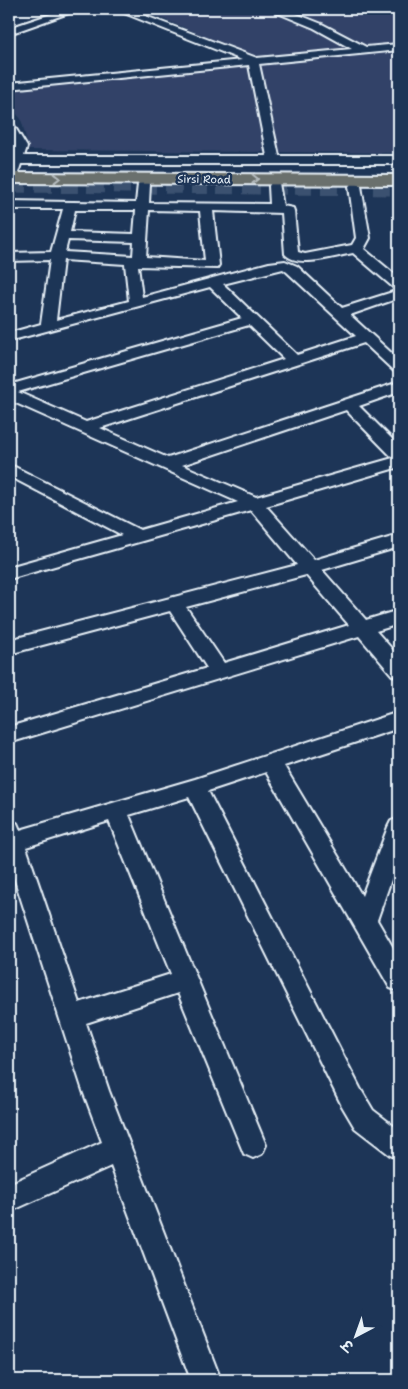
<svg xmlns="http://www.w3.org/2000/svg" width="408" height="1389" font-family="'Shantell Sans','Playpen Sans Deva',sans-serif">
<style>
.built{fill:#304367}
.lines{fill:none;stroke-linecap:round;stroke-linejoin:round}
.major-tunnel{stroke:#3b516f;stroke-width:17;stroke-dasharray:17 9;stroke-linecap:butt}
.minor-casing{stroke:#e8f1f8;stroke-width:4}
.major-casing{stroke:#e8f1f8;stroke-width:4}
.minor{fill:#1d3557;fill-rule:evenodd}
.major{fill:#6b706d;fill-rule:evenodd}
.oneway{stroke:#b6bdc0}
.labels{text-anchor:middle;stroke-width:5;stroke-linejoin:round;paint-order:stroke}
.far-street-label{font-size:11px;fill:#e8f1f8;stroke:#1d3557}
</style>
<rect width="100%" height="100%" fill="#1d3557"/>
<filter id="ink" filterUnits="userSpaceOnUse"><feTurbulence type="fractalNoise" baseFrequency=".02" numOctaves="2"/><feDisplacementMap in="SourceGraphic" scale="10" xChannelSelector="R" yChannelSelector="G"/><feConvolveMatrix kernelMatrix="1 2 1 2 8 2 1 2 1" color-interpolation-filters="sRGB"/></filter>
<g filter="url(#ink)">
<path class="built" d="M139 9H399V153L29 150 21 119 9 105V90L266 62Z"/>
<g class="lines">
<path class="major-tunnel" d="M9 184 399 187"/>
<defs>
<path id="minor" d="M66 9H80L9 34V28Z
M114 9H127L257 58 352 49 314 28 273 11 271 9H284L322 24 366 47 399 44V50L259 64 279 156H399V164H21L15 182 9 186V165L15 147 9 136V123L13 124 27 147 24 156H267L249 65 9 89V83L242 60Z
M144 180 150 184 149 203 270 204 269 186 271 183H279L283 206 293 208 294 211 298 252 305 254 352 245 356 238 349 186 355 182 361 186 370 238 364 249 399 278V289L394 288 353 253C335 256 298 269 285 254L282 213 213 211 219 265 217 268 138 266 142 297 269 263 285 261 297 266 342 308 399 290V298L350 315 399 360V372L394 371 364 343 100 428 168 458 399 382V392L359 406 399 446V467L266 506 314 560 399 535V547L322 570 366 620 399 610V624L376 631 399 657V677L392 675 359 636 9 743V727L207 668 170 611 9 654V640L297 565 251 510 9 579V567L122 535 9 476V464L140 530 238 502 9 400V385L242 318 210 287 9 341V333L41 324 50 260 9 261V253L51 252 63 209H9V201L136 203 138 184ZM75 210H136L134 234 70 232ZM149 210 200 211 205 261 146 257ZM68 240 134 242 133 256 65 252ZM63 260 125 264 129 301 56 320ZM283 269 287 272 356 336 297 355 223 284ZM249 325 284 359 86 422 18 392ZM346 410 393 458 256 497 182 465ZM306 575 349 625 224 663 186 607Z
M399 712V728L284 766 362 896 388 827 391 821 399 818V857L377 920 399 958V991L390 988 266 772 208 791 360 1088 373 1110 399 1130V1159L390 1155 355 1128 342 1106 189 797 129 815 266 1145 262 1154 253 1158 244 1154 178 993 86 1023 109 1091 221 1380H191L111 1166 9 1212V1184L102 1142 83 1091 9 862V820L17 823 20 830 195 779ZM109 821 171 974 79 1003 26 847Z"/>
<path id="major" d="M9 173 399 175V185L9 183Z"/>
</defs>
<use href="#minor" class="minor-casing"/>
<use href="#major" class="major-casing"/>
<use href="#minor" class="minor"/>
<use href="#major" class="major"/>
</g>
<defs><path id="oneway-chevron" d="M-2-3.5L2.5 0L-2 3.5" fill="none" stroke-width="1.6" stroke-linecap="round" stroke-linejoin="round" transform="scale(1.25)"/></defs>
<g class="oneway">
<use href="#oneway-chevron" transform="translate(57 178)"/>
<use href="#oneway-chevron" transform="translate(255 179) rotate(1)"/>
</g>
</g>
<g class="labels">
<g class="far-street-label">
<text transform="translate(204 179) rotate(1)" y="4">Sirsi Road</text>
</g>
</g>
<rect width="408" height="1389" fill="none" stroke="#1d3557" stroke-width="30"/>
<rect x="15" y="15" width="378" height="1359" fill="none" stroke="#e8f1f8" stroke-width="2" filter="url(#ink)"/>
<g transform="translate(356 1336) rotate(221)" stroke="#1d3557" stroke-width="4" paint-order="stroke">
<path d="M0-4L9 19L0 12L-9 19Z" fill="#e8f1f8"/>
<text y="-8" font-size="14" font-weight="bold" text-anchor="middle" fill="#e8f1f8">उ</text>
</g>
</svg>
